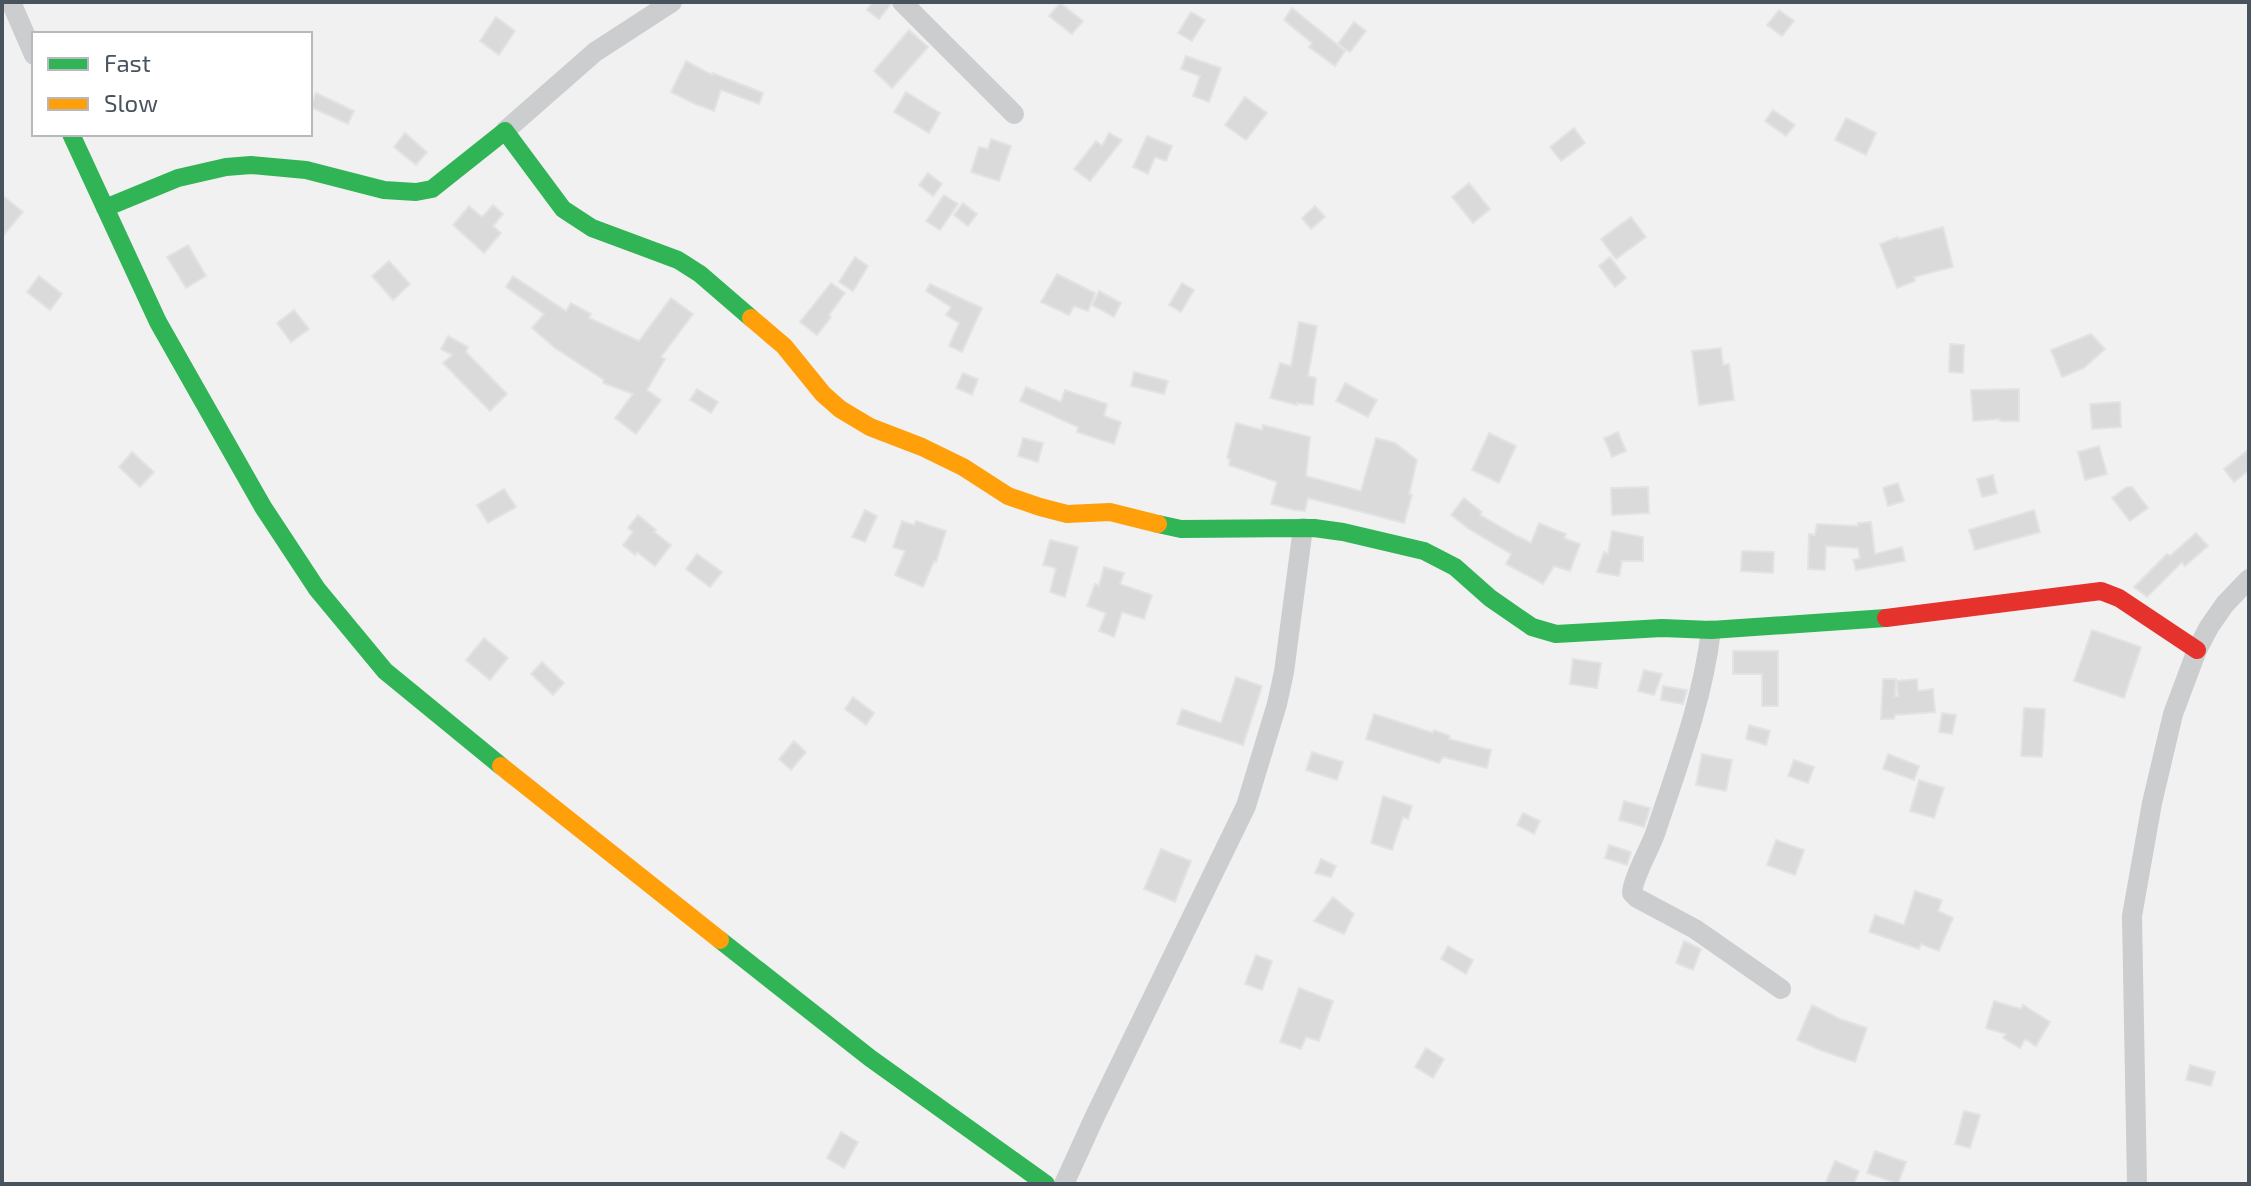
<svg xmlns="http://www.w3.org/2000/svg" width="2251" height="1186" font-family="'Exo 2',sans-serif">
<style>
.building{fill:#dadadb;stroke:#e2e3e4;stroke-width:2}
.lines{fill:none;stroke-linecap:round;stroke-linejoin:round}
.street{stroke:#cbcdcf;stroke-width:20}
.fast{stroke:#30b455;stroke-width:18}
.slow{stroke:#ff9f0a;stroke-width:18}
.jam{stroke:#e5322d;stroke-width:18}
</style>
<rect width="100%" height="100%" fill="#f1f1f1"/>
<path class="building" d="M873 2H889L890 5 879 19 867 10Z
M1060 3 1083 21 1072 34 1049 16Z
M1292 8 1345 51 1335 66 1309 47 1312 43 1284 20Z
M1779 10 1794 21 1782 36 1767 25Z
M1191 12 1205 20 1192 41 1178 33Z
M496 17 515 31 499 55 480 41Z
M1354 22 1366 31 1350 52 1338 44Z
M909 30 928 47 892 88 874 71Z
M1186 56 1221 68 1209 102 1193 96 1200 76 1181 69Z
M686 61 712 75 713 73 763 93 759 104 721 90 714 111 693 103 671 92Z
M906 92 940 113 929 133 894 112Z
M316 93 354 111 348 124 310 107Z
M1245 97 1267 113 1246 140 1225 125Z
M1773 110 1795 125 1786 136 1765 121Z
M1846 118 1876 133 1866 155 1835 140Z
M1574 128 1585 143 1561 161 1550 147Z
M405 133 427 152 416 165 394 147Z
M1109 133 1122 140 1090 181 1074 169 1096 141 1102 146Z
M1147 136 1172 146 1166 161 1155 157 1148 174 1133 167Z
M991 139 1011 146 999 181 971 172 979 147 988 149Z
M928 173 942 184 933 196 919 185Z
M1469 183 1490 209 1473 223 1452 197Z
M2 195 23 212 2 237Z
M944 195 958 204 940 230 926 221Z
M963 203 977 214 968 226 954 215Z
M493 205 503 214 493 226 501 233 484 253 453 225 469 206 482 217Z
M1315 206 1325 217 1311 229 1302 218Z
M1631 217 1646 237 1616 259 1601 239Z
M1943 227 1953 267 1914 277 1915 281 1897 288 1880 244 1898 237 1899 239Z
M188 245 206 276 186 288 167 257Z
M855 257 868 266 853 291 839 282Z
M1610 257 1626 278 1615 287 1599 266Z
M389 261 410 284 393 300 372 276Z
M1057 274 1095 293 1088 311 1074 306 1069 315 1041 302Z
M39 276 62 294 50 310 27 292Z
M513 276 566 311 571 303 591 314 589 318 639 341 671 298 693 314 661 357 665 359 647 390 661 400 636 434 615 418 633 394 603 383 604 380 555 348 532 328 544 314 506 287Z
M831 283 845 293 829 315 831 317 817 335 800 322Z
M1182 283 1194 290 1181 312 1169 305Z
M930 284 982 308 962 352 949 346 959 323 946 315 951 307 926 291Z
M1099 291 1121 303 1114 317 1092 305Z
M294 310 309 329 291 342 277 323Z
M1299 322 1317 326 1308 376 1316 378 1313 405 1297 403V405L1270 398 1280 363 1291 366Z
M2091 334 2105 349 2084 368 2062 377 2051 350Z
M448 336 468 347 466 352 507 394 490 411 443 363 452 355 441 349Z
M1950 344 1964 345 1963 373 1949 372Z
M1721 348 1723 365 1729 364 1734 400 1699 405 1692 351Z
M1134 372 1168 381 1164 394 1131 386Z
M963 373 978 379 972 395 956 388Z
M1345 383 1377 400 1368 417 1336 401Z
M1026 387 1061 402 1065 390 1107 404 1104 416 1121 422 1114 444 1077 432 1078 427 1020 401Z
M697 389 718 402 711 413 690 400Z
M2019 389V421H2000V419L1973 421 1971 390Z
M2120 402 2121 427 2092 429 2090 404Z
M1236 423 1262 430 1263 425 1310 437 1306 476 1361 491 1376 438 1395 443 1417 460 1409 494 1412 495 1404 523 1308 498 1305 511 1294 510 1271 504 1277 482 1229 465 1230 459 1227 458Z
M1618 432 1626 451 1612 457 1604 438Z
M1489 433 1516 446 1499 483 1472 470Z
M1023 438 1043 443 1038 462 1018 456Z
M2099 446 2107 474 2085 480 2078 452Z
M2249 449V470L2234 482 2224 469Z
M132 452 154 472 140 487 119 467Z
M1993 475 1997 493 1982 497 1977 479Z
M1898 483 1904 501 1888 506 1883 488Z
M1648 487 1649 513 1612 515 1611 488Z
M2127 487H2132L2148 508 2130 521 2112 498Z
M504 489 516 507 488 523 477 505Z
M1464 498 1482 512 1480 515 1520 538V537L1531 543 1539 523 1566 534 1564 538 1580 544 1570 571 1554 566 1543 584 1506 564 1511 554 1469 529 1451 515Z
M865 510 877 516 865 542 852 537Z
M2034 510 2040 532 1975 550 1969 530Z
M638 515 656 530 654 532 671 545 655 566 637 552 635 555 623 545 633 532 628 528Z
M902 521 914 525 916 521 946 531 936 562 934 561 923 587 895 575 905 551 893 547Z
M1871 522 1875 554 1902 547 1905 561 1856 570 1853 560 1860 558 1858 548 1826 546 1825 570 1808 569 1809 534 1815 535 1817 524 1858 526V523Z
M1612 531 1643 537V561H1622L1619 576 1597 572 1604 552 1608 554Z
M2196 533 2208 546 2185 566 2182 562 2147 597 2134 587 2167 554 2170 556Z
M1050 540 1078 547 1065 597 1050 592 1056 568 1043 565Z
M1742 551 1774 552 1773 573 1741 571Z
M697 554 722 572 710 587 686 569Z
M1104 567 1124 573 1120 584 1152 595 1144 619 1122 612 1114 637 1099 631 1106 613 1087 606 1095 584 1099 586Z
M2092 630 2141 647 2124 698 2074 681Z
M484 638 508 658 490 680 466 660Z
M1733 651H1778V706H1762V674H1733Z
M1573 659 1601 663 1597 688 1570 684Z
M542 662 564 683 553 695 531 674Z
M1644 670 1662 674 1654 695 1638 691Z
M1236 677 1262 686 1243 745 1177 724 1182 709 1221 723Z
M1883 679H1896L1895 696H1898L1897 681 1917 679 1918 691 1933 689 1935 712 1895 715 1894 719H1881Z
M1663 686 1687 690 1683 704 1661 700Z
M853 697 874 713 866 725 845 709Z
M2024 708 2045 709 2042 757 2021 756Z
M1942 713 1956 715 1952 734 1939 732Z
M1374 714 1433 733 1434 730 1450 736 1449 739 1491 750 1487 768 1443 757 1439 763 1366 739Z
M1749 725 1770 731 1766 745 1746 739Z
M794 741 806 752 791 770 779 759Z
M1312 752 1343 762 1337 780 1306 770Z
M1702 754 1732 760 1726 791 1696 785Z
M1888 754 1919 766 1914 780 1883 769Z
M1794 760 1814 767 1808 783 1788 776Z
M1919 780 1944 788 1934 818 1910 811Z
M1383 796 1412 806 1408 819 1403 817 1392 850 1371 843Z
M1624 801 1650 808 1644 827 1619 820Z
M1523 813 1540 821 1534 834 1517 825Z
M1776 840 1804 850 1795 875 1767 865Z
M1609 845 1631 852 1627 865 1605 858Z
M1161 849 1191 861 1175 902 1144 889Z
M1321 859 1336 866 1331 877 1315 873Z
M1915 891 1942 900 1938 911 1953 918 1939 951 1921 944 1919 949 1869 932 1875 915 1904 925Z
M1333 897 1354 914 1344 934 1314 921Z
M1684 941 1701 949 1693 970 1676 963Z
M1448 946 1473 960 1466 974 1441 959Z
M1256 955 1272 961 1262 990 1245 984Z
M1299 988 1333 1001 1319 1041 1306 1037 1301 1049 1280 1042Z
M1994 1001 2021 1009 2023 1005 2050 1022 2036 1046 2025 1039 2020 1048 2003 1038 2006 1034 1986 1028Z
M1812 1005 1840 1019 1867 1028 1855 1062 1823 1051 1797 1040Z
M1426 1048 1444 1059 1433 1078 1415 1067Z
M2190 1065 2215 1072 2211 1086 2186 1080Z
M1964 1111 1980 1115 1970 1148 1955 1144Z
M841 1132 858 1142 844 1168 827 1158Z
M1875 1151 1906 1162 1898 1184 1867 1173Z
M1835 1161 1859 1171 1854 1184H1825Z"/>
<g class="lines">
<path class="street" d="M11 2 34 55
M902 2 1014 114
M505 131 595 52 672 2
M1711 630C1703 699 1678 765 1656 831 1650 849 1633 877 1632 893L1637 898 1695 929 1781 989
M1064 1184 1096 1114 1246 806 1277 704 1284 672 1303 528
M2137 1184 2132 916 2152 803 2173 714 2197 650 2209 627 2225 604 2249 579"/>
<path class="fast" d="M71 134 158 322 263 507 317 589 385 671 501 766
M105 208 178 178 226 167 251 165 306 170 384 190 416 192 432 189 505 131 563 209 592 228 678 260 700 274 751 318
M1158 524 1181 529 1314 528 1343 532 1424 551 1455 567 1490 598 1532 627 1556 634 1662 628 1711 630 1886 618
M720 940 870 1058 1046 1184"/>
<path class="slow" d="M751 318 784 346 823 394 840 409 870 427 922 447 963 467 1008 496 1040 507 1067 514 1110 512 1158 524
M501 766 720 940"/>
<path class="jam" d="M1886 618 2101 591 2119 598 2197 650"/>
</g>
<rect width="2251" height="1186" fill="none" stroke="#49535d" stroke-width="8"/>
<rect x="32" y="32" width="280" height="104" fill="#ffffff" stroke="#b6babe" stroke-width="2"/>
<rect x="48" y="58" width="40" height="12" fill="#30b455" stroke="#b6babe" stroke-width="2"/>
<text x="104" y="72" font-size="24" fill="#49535d">Fast</text>
<rect x="48" y="98" width="40" height="12" fill="#ff9f0a" stroke="#b6babe" stroke-width="2"/>
<text x="104" y="112" font-size="24" fill="#49535d">Slow</text>
</svg>
